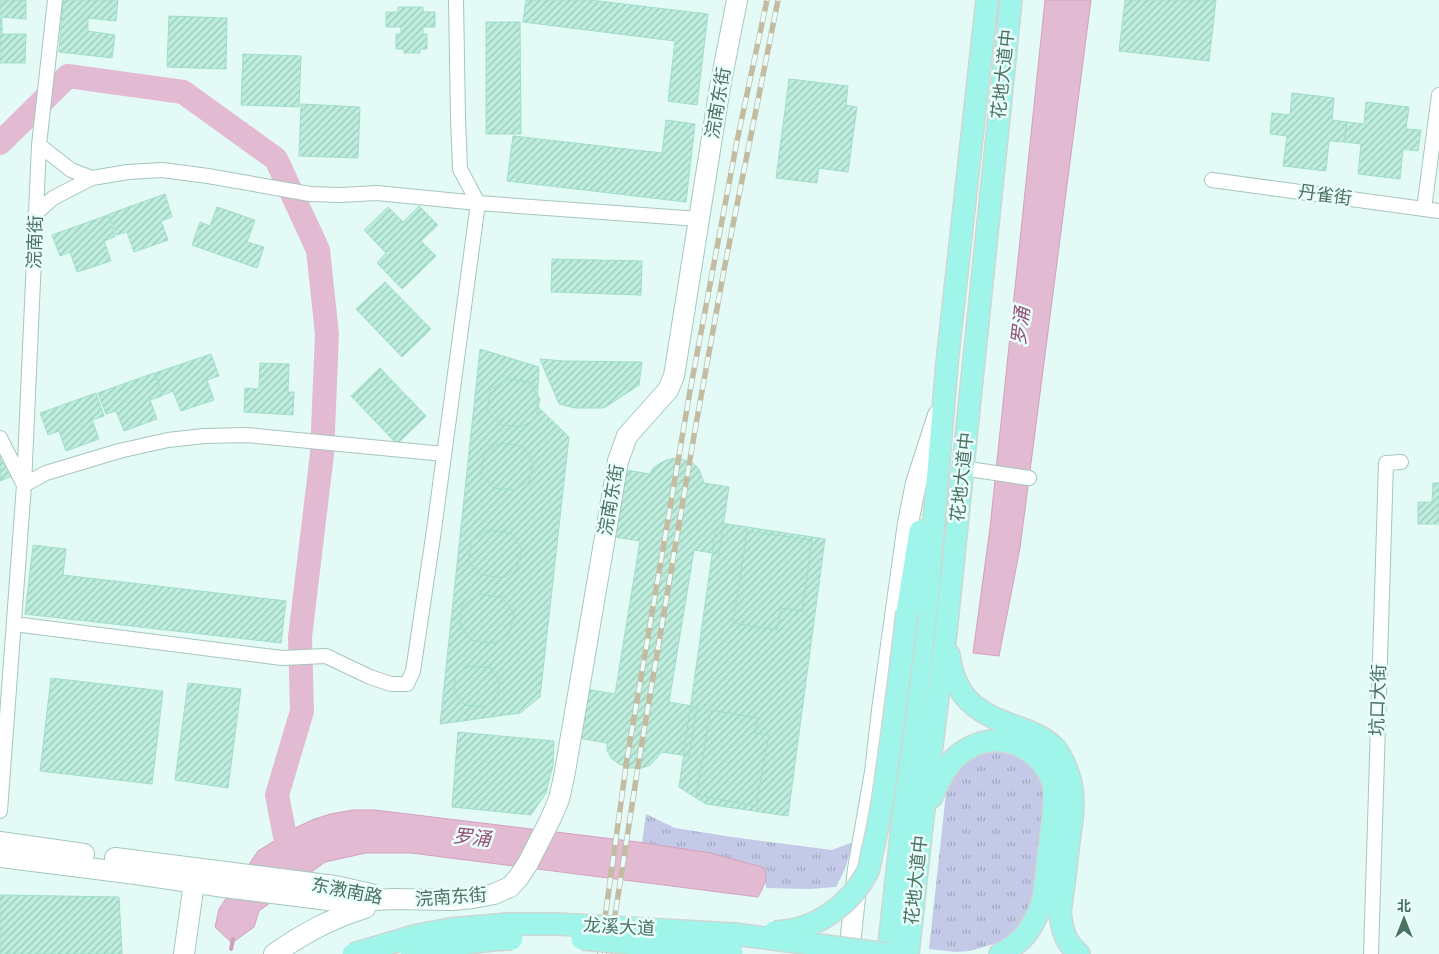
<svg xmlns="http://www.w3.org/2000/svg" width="1439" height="954" font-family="'DejaVu Sans','Noto Sans SC',sans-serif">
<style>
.grass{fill:url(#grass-tufts)}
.water{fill:#e2bad2;stroke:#d3a1bf}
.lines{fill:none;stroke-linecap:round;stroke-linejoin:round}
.stream{stroke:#d3a1bf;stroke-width:4}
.river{stroke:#e2bad2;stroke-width:24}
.building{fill:url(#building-hatch);stroke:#9fdfc8}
.street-casing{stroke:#a6c6bc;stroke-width:16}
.secondary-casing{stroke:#a4c9bd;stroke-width:22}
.primary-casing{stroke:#cdd7d3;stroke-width:24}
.street{stroke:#fff;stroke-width:14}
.secondary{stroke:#fff;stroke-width:20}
.primary{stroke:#a0f5eb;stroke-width:21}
.rail-casing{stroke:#c3bca3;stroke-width:5.5}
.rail{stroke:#e9fefb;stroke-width:4;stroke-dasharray:11;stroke-linecap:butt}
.primary-bridge-casing{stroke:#cdd7d3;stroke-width:24;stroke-linecap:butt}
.primary-bridge{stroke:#a0f5eb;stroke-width:21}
.labels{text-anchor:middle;stroke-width:5;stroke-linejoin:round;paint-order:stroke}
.street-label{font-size:18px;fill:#4b7162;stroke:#e9fefb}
.water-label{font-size:19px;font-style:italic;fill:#975079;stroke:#e9fefb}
</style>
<defs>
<pattern id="grass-tufts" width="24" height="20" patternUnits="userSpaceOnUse" patternTransform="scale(1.25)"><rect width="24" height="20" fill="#c3c9e7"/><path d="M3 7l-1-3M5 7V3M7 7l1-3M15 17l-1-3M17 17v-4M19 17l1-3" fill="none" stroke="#a0a8bf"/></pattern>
<pattern id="building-hatch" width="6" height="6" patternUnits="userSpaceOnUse" patternTransform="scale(1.25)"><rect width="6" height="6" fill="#bdeedd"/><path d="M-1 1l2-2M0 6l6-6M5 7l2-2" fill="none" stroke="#9cc5b7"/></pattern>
</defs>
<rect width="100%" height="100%" fill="#e4faf7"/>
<path class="grass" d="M994 752 1014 754 1031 764 1043 778 1047 796 1033 901 1020 926 1011 935 997 943 970 951 956 952 929 949 947 784 956 768 973 754Z
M646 814 675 828 732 837 832 850 853 842 845 869 836 887 810 889 766 888 765 868 642 843Z"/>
<path class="water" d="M1045 0H1091L1020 548 999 656 973 653 990 528Z
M353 810H375L638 842 711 853 765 868 766 881 758 897 411 853H366L325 862 259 911 254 927 232 943 215 927 219 909 258 851 295 828 312 820 330 814Z"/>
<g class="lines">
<path class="stream" d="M231 949 233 939"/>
<path class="river" d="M0 143 68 76 183 92 276 159 318 250 327 334 322 454 300 637 302 711 277 795 289 857"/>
</g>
<path class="building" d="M0 0H26V19L2 17V34H26L25 63H0Z
M63 0H118L116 21 88 18V31L115 35 112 58 59 52Z
M526 0H590L708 14 697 105 668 101 675 41 523 22Z
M1125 0H1216L1209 61 1119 51Z
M398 7H423V12H435V27H423V34H427V49H420V53H404V49H396V34H401V27H386V12H398Z
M169 16 227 18 226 69 167 67Z
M486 22H520L521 134H486Z
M243 54 301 56 299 107 241 105Z
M789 79 848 86 846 105 857 107 848 172 819 168 817 183 776 178Z
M1292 93 1334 98 1332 120 1347 122 1344 142 1329 141 1326 171 1283 166 1287 136 1270 134 1272 113 1290 115Z
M1366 102 1409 107 1406 129 1421 130 1418 151 1403 149 1400 179 1358 174 1361 144 1344 142 1347 122 1364 124Z
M301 104 360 107 358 158 299 156Z
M666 120 695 124 686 202 507 181 513 136 662 153Z
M165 194 172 217 161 221 168 240 134 252 127 232 116 235 109 214Z
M419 206 438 225 421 241 436 256 402 289 377 263 386 253 364 230 388 207 403 222Z
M217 207 255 220 247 242 264 247 257 268 192 245 200 222 210 226Z
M108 215 115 237 104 241 111 261 77 272 70 252 60 256 52 235Z
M552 259 642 261 641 295 551 292Z
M385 282 431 329 402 357 356 309Z
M480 349 539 367 537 406 569 437 540 697 520 713 440 724Z
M211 354 219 376 207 380 214 400 181 411 173 391 163 395 155 373Z
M540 359 564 361 642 362 639 385 604 408H575L559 404Z
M260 363 289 364 288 392H294L293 415 244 412 245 388 259 389Z
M380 368 426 416 397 444 351 396Z
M154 373 162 396 150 400 157 419 124 431 116 411 106 414 98 393Z
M507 379 529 382 540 399 536 418 521 427 501 425 487 411 490 390Z
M96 393 104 416 92 420 99 439 66 451 59 431 48 435 40 413Z
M500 443 522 446 533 462 529 481 515 490 494 488 481 474 484 454Z
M0 449 12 476 0 481Z
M675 458 682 459 694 464 699 469 704 483 729 487 719 554 694 550 669 702 697 707 689 756 661 752 657 758 650 765 642 768H630L619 764 611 758 607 750V743L578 738 586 689 615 694 640 541 615 537 626 470 650 474 653 468 659 464 666 460Z
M1433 483H1439V524H1418V502H1432Z
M721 523 825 539 788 816 706 804 679 787 715 534Z
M488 530 511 533 522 549 517 569 503 578 482 575 469 562 471 541Z
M747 531 812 540 802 611 781 608 777 630 733 623Z
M33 545 66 549 63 575 286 601 281 643 25 614Z
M479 594 502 597 514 614 509 634 494 643 473 641 460 627 462 606Z
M470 666 491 668 500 683 496 699 484 707 465 705 454 693 456 675Z
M51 678 163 691 152 784 40 771Z
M188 683 241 689 228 788 175 780Z
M711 710 758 718 755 733 769 735 756 806 696 795Z
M458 732 554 741 553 765 546 793 531 815 452 807Z
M0 895 119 897 122 954H0Z"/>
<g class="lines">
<defs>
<path id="street" d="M39 145 71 170 92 178
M1212 180 1439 211
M1424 209 1439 95
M35 214 53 198 92 178 128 172 162 170 208 176 310 194 340 195 377 193 478 203 699 219
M0 438 24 485 0 811
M962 468 1029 478
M24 485 39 145 55 0
M24 485 46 473 119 451 168 440 204 436 247 435 444 454
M14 624 282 658 326 656 370 677 391 684H407L413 671 433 537 478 203 460 169 458 117 456 0
M1371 954 1386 463 1401 462"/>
<path id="secondary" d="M0 842 84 854
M0 857 136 874 224 887 344 902 392 899 452 900 473 898 494 894 510 887 519 877 528 863 551 818 559 799 564 777 618 461 627 436 668 390 674 376 720 87 737 0
M115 858 335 886 371 894
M184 954 194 883 201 873
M274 954C304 933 330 919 365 908
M849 954 858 869 875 772 882 710 908 523 916 483 938 415"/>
<path id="primary" d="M907 612 920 531
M949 655C954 694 973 711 1009 724 1025 730 1041 735 1053 746 1062 755 1067 769 1070 780 1076 802 1071 826 1068 848 1066 870 1063 891 1060 912 1062 929 1065 943 1079 954
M932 797C939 779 948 761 964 751 997 728 1041 746 1053 783 1057 798 1051 834 1049 851 1047 867 1046 884 1043 900 1042 906 1039 912 1036 917 1028 936 1017 945 1000 954
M888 954 928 592 947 363 987 0
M908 954 922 825 946 632 1011 0"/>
</defs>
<use href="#street" class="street-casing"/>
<use href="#secondary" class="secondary-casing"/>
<use href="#primary" class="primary-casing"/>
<use href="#street" class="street"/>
<use href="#secondary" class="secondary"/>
<use href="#primary" class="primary"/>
<defs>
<path id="rail" d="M600 954 627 759 690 391 737 141 767 0
M609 954 639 760 695 430 724 270 778 0"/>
</defs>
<use href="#rail" class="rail-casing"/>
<use href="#rail" class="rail"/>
<defs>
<path id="primary-bridge" d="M774 932C814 931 850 906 868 871 870 865 871 858 872 852 877 834 880 815 883 797 892 735 900 674 907 612
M582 939 732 952
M353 954 414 936 450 929 507 924H557L734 934 887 954
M411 954C444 947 477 940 512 939"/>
</defs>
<use href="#primary-bridge" class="primary-bridge-casing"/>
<use href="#primary-bridge" class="primary-bridge"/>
</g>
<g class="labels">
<g class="street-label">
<text transform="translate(1003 74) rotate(-84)" y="6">花地大道中</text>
<text transform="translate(718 103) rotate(-80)" y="6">浣南东街</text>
<text transform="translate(1325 195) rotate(8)" y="6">丹雀街</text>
<text transform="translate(35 242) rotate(-88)" y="6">浣南街</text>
<text transform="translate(962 477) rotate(-84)" y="6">花地大道中</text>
<text transform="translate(611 500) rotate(-80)" y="6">浣南东街</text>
<text transform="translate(1378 700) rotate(-88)" y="6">坑口大街</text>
<text transform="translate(916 880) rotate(-84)" y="6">花地大道中</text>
<text transform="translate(347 891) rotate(11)" y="6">东漖南路</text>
<text transform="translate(451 897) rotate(-4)" y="6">浣南东街</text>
<text transform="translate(619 927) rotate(3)" y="6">龙溪大道</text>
</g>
<g class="water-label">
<text transform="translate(1020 326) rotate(-83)" y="7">罗涌</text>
<text transform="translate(472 837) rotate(6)" y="7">罗涌</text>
</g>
</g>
<g transform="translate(1404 919)" stroke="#e9fefb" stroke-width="4" paint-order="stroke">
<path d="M0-4L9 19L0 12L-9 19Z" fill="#4b7162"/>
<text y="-8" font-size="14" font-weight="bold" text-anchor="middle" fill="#4b7162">北</text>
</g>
</svg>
